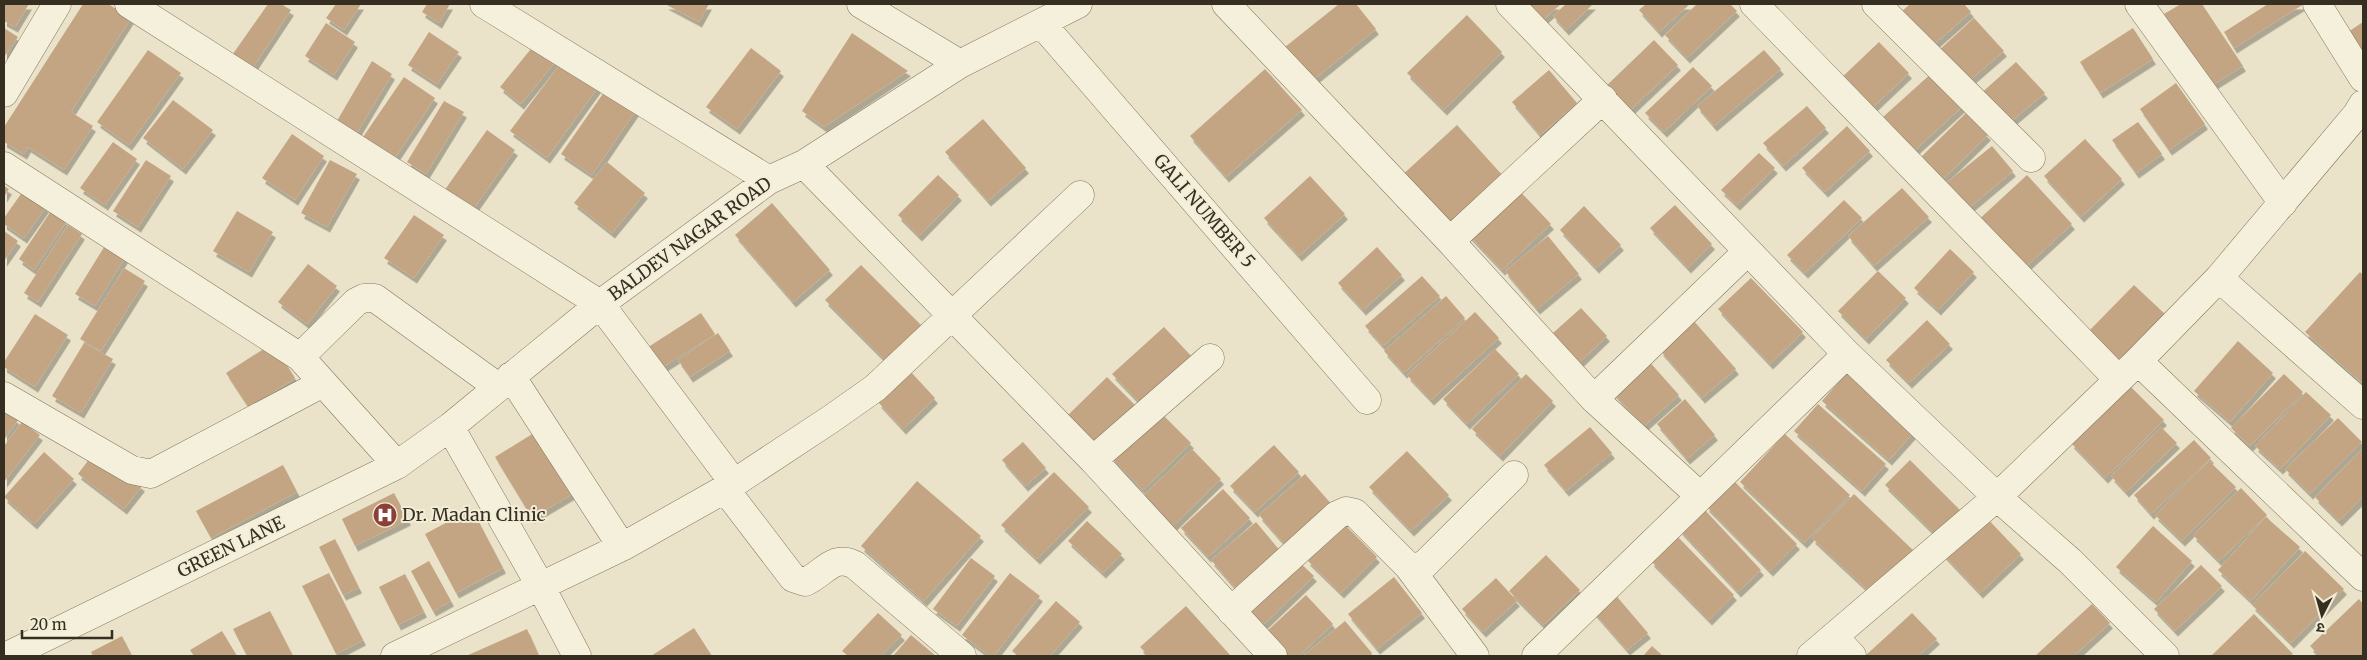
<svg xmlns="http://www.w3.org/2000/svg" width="2367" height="660" font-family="Merriweather,'Noto Sans Devanagari',serif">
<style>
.building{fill:#c4a583;filter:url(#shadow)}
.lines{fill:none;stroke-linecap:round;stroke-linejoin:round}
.minor-casing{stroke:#84775f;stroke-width:29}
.minor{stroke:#f5f0db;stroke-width:28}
.labels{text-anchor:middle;stroke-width:4;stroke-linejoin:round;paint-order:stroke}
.street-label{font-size:18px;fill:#362e21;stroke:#f2edd7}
.poi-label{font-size:18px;fill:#362e21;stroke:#f2edd7;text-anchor:start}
</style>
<defs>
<filter id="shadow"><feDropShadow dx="3" dy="5.5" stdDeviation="0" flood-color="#0004"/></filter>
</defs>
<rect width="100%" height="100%" fill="#eae3c9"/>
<path class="building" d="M4 4H29L15 27 4 21Z
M83 4H108L131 18 71 112 93 126 64 170 28 147 24 154 4 142V127Z
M268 4H281L291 10 248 75 228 61Z
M336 4H361L344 30 326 18Z
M427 4H450L439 23 422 12Z
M665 4H709L699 22Z
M1339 4H1356L1376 29 1312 81 1285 47Z
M1529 4H1561L1544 19Z
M1566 4H1593L1566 30 1553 16Z
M1646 4H1690L1659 32 1639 10Z
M1697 4H1730L1737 11 1687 58 1665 35Z
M1910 4H1964L1971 12 1930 48 1899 14Z
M2181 4H2202L2243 66 2211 86 2164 14Z
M2268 4H2304L2234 48 2224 32Z
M1467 15 1502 52 1444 110 1407 73Z
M1974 18 2004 51 1966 84 1937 52Z
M2363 22V59L2345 34Z
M326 23 355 42 334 75 305 56Z
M4 28 18 37 4 57Z
M2133 28 2153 59 2100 93 2080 62Z
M429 32 459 52 437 84 408 65Z
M852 33 908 71 824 127 802 111Z
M539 39 560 56 521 104 500 87Z
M1654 40 1678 65 1627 113 1604 88Z
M1879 42 1909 73 1867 113 1838 81Z
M751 48 781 71 737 129 706 107Z
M148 50 181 73 129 145 97 122Z
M1764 50 1781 69 1714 126 1697 106Z
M563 60 599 86 547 158 510 131Z
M372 61 392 74 354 138 334 126Z
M2016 62 2045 93 2007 125 1978 96Z
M1693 67 1712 86 1664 132 1645 113Z
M1265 69 1302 110 1226 177 1190 136Z
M1549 70 1577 103 1540 135 1512 102Z
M1934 71 1964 105 1914 151 1883 117Z
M404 77 435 98 395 158 363 137Z
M2176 83 2205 124 2169 150 2140 109Z
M609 85 639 106 592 175 561 154Z
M173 100 213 130 183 169 143 138Z
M444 101 464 112 426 174 407 162Z
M1807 106 1826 128 1783 166 1763 143Z
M1966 113 1988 135 1940 182 1918 160Z
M983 119 1026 168 988 201 945 152Z
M2138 122 2162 154 2136 173 2112 140Z
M1457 125 1504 177 1448 229 1400 177Z
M1847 126 1870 151 1825 192 1802 168Z
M487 130 515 150 472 211 444 191Z
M292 134 324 156 295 200 262 178Z
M2085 139 2122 179 2081 217 2044 176Z
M113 142 137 159 105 205 80 188Z
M1992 146 2013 171 1963 213 1941 187Z
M1759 153 1775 168 1737 205 1721 190Z
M146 160 171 176 138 227 113 211Z
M330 160 357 174 327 227 301 213Z
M607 162 645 193 612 233 574 203Z
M938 175 959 195 919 236 898 215Z
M2027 175 2072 224 2020 272 1975 223Z
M1310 176 1345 214 1299 256 1264 218Z
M1514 185 1551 224 1502 270 1465 231Z
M4 186 9 189 4 197Z
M1902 188 1929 217 1874 266 1848 236Z
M23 191 46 207 24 238 4 224V218Z
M1844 200 1862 218 1805 273 1787 255Z
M772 203 830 270 793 302 735 235Z
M1675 205 1712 244 1688 268 1650 228Z
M1584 206 1621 245 1596 268 1560 230Z
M51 211 67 221 34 270 19 259Z
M237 211 273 232 249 272 213 251Z
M414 215 444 235 414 278 384 258Z
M68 225 82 234 38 302 24 293Z
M4 231 18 241 4 261Z
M1548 236 1579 274 1537 309 1505 271Z
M106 244 126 256 95 306 75 294Z
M1377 247 1402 275 1363 310 1338 283Z
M1950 249 1974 272 1938 310 1914 288Z
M308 264 337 286 307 324 278 302Z
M861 265 924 328 888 363 825 300Z
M124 268 145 281 101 351 80 339Z
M1878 271 1906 298 1866 339 1838 311Z
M2360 272 2363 275V384L2305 332Z
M1422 276 1440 296 1383 346 1365 326Z
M1751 278 1803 332 1770 364 1718 309Z
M2134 285 2166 315 2119 364 2087 333Z
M1446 296 1465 318 1404 373 1384 351Z
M1581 308 1607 336 1580 362 1553 333Z
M1475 312 1499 338 1431 400 1407 375Z
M701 313 715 334 652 374 639 353Z
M35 314 68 335 35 387 4 367V362Z
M1693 320 1736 369 1702 398 1660 350Z
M1927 320 1950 344 1909 383 1886 360Z
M1164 327 1194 359 1143 406 1112 374Z
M718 333 730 351 690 377 678 360Z
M2238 341 2273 373 2230 422 2194 391Z
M84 343 113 359 81 413 52 396Z
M273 343 295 378 249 408 226 373Z
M1495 349 1519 374 1467 424 1443 399Z
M1647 359 1679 395 1644 426 1612 391Z
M1850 369 1917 429 1889 460 1822 401Z
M910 371 935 398 903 429 878 402Z
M1526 374 1553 401 1500 456 1472 429Z
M2284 374 2303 392 2250 446 2231 428Z
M1107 377 1137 407 1097 446 1067 416Z
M2129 385 2164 420 2105 478 2071 443Z
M2306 392 2331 415 2280 469 2255 446Z
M1685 399 1715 435 1687 459 1657 424Z
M1818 404 1886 464 1862 491 1794 431Z
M4 410 18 420 4 440Z
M1158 410 1191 443 1143 490 1110 457Z
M2338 418 2362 442 2310 494 2285 469Z
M22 422 40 435 4 482V446Z
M1590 427 1612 453 1566 491 1544 465Z
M2161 427 2177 443 2126 492 2111 476Z
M542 428 579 490 532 518 495 457Z
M1785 434 1850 495 1804 543 1740 482Z
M2194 440 2211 458 2151 514 2134 495Z
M1023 442 1046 468 1025 486 1002 460Z
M1274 445 1299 472 1255 512 1230 486Z
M2363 448V497L2339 521 2315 497Z
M1192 449 1221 479 1172 527 1142 497Z
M96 450 142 486 124 509 78 474Z
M1407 451 1449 495 1411 531 1369 487Z
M44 452 74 479 34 524 4 497Z
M1910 460 1964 514 1940 539 1885 485Z
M2209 461 2236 487 2182 541 2155 515Z
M283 465 297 492 211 538 196 511Z
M1054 472 1089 507 1037 559 1001 525Z
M1305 474 1334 507 1288 548 1259 515Z
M1733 480 1797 544 1770 571 1706 506Z
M917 481 981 536 924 601 861 546Z
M2241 488 2267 515 2219 561 2193 535Z
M1223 489 1250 518 1208 557 1181 528Z
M394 493 408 520 355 546 342 519Z
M1854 494 1913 550 1872 594 1812 538Z
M1703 508 1761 570 1738 592 1679 529Z
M472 509 503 568 456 593 425 534Z
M1983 514 2021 554 1980 593 1942 553Z
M2266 517 2300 547 2251 601 2218 570Z
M1087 521 1122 554 1103 573 1068 541Z
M1256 522 1282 553 1238 591 1211 560Z
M1344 524 1377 557 1341 593 1307 560Z
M2153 526 2192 561 2156 602 2116 567Z
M1677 536 1734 595 1709 620 1651 561Z
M335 539 359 588 343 595 319 547Z
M2305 551 2344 589 2291 643 2252 605Z
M1546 555 1580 590 1543 625 1509 591Z
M971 558 995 576 957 626 933 609Z
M1297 560 1314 576 1260 628 1244 611Z
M429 561 451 601 433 611 411 571Z
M2201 565 2222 586 2175 631 2154 609Z
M329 573 363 640 336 654 302 586Z
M1010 573 1040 596 994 656H990L962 635Z
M405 574 424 612 398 625 379 587Z
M1394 577 1422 613 1377 649 1348 614Z
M1496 578 1517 601 1483 632 1462 609Z
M1613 592 1648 633 1627 650 1592 610Z
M1306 595 1333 624 1299 656H1288L1265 633Z
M2359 599 2363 604V656H2320L2310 646Z
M1056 601 1080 622 1050 656H1018L1012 651Z
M2092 604 2110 623 2074 656H2035Z
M1186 606 1231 656H1149L1140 647Z
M270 611 293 656H247L233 629Z
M878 613 902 635 881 656H848L842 651Z
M1912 613 1937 639 1918 656H1865Z
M2254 614 2293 654 2290 656H2211Z
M1345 621 1372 653 1369 656H1303Z
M694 628 712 656H651Z
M527 629 539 656H466Z
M222 631 237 656H194L190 650Z
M911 635 936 656H893Z
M122 636 132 656H93L91 652Z
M1652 646 1663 656H1643Z"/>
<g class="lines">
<defs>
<path id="minor" d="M129 4 600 304 734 483
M484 4 769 180
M861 4 960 64
M1226 4 1450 241 1594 399
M1510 4 1847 354 1997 497 2070 561 2165 656
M1754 4 2118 379
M1876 4 2031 158
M2139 4 2283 203
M2317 4 2363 78
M1041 23 1367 400
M4 93 57 4
M804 164 1093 460 1273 656
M4 166 300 357 397 465
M1450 241 1603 99
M2219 278 2363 405
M300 357 356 302 364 298H375L498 387
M2138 361 2363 577
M511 376 622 547
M4 396 132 470 151 474 323 383
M450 427 541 587 577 656
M1093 460 1210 358
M725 489 793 578 805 582C824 574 833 553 855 565L962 656
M1700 496 1594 399 1748 251
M1408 566 1475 656
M1231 611 1337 515 1346 511 1355 513 1408 566 1415 567 1424 565 1514 475
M1834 637 1852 656
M7 656 397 465 450 427 600 304 769 180 804 164 960 64 1078 4
M395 656 622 547 725 489 831 419 875 388 1080 195
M1536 656 1847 354
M1811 656 1997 497 2138 361 2219 278 2357 114 2363 104"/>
</defs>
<use href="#minor" class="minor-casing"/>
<use href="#minor" class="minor"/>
</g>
<defs>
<symbol id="hospital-disc" viewBox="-11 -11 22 22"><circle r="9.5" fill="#8c3f36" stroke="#f2edd7"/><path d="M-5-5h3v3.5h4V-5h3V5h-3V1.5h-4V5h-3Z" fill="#fff"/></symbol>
</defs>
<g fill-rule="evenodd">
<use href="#hospital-disc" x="371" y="501" width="28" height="28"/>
</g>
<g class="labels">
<g class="street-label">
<text transform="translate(1204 211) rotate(49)" y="6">GALI NUMBER 5</text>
<text transform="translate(690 239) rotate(-36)" y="6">BALDEV NAGAR ROAD</text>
<text transform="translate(231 547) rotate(-26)" y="6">GREEN LANE</text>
</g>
<g class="poi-label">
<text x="402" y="521">Dr. Madan Clinic</text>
</g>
</g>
<rect width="2367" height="660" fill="none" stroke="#362e21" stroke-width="10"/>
<g transform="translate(2322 615) rotate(186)" stroke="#f2edd7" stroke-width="4" paint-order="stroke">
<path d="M0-4L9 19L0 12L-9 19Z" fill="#362e21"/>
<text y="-8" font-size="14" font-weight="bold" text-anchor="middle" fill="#362e21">उ</text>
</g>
<path d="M22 630v8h90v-8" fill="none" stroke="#362e21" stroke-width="2.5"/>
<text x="30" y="630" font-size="15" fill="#362e21" stroke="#f2edd7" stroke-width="4" paint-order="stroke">20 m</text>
</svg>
